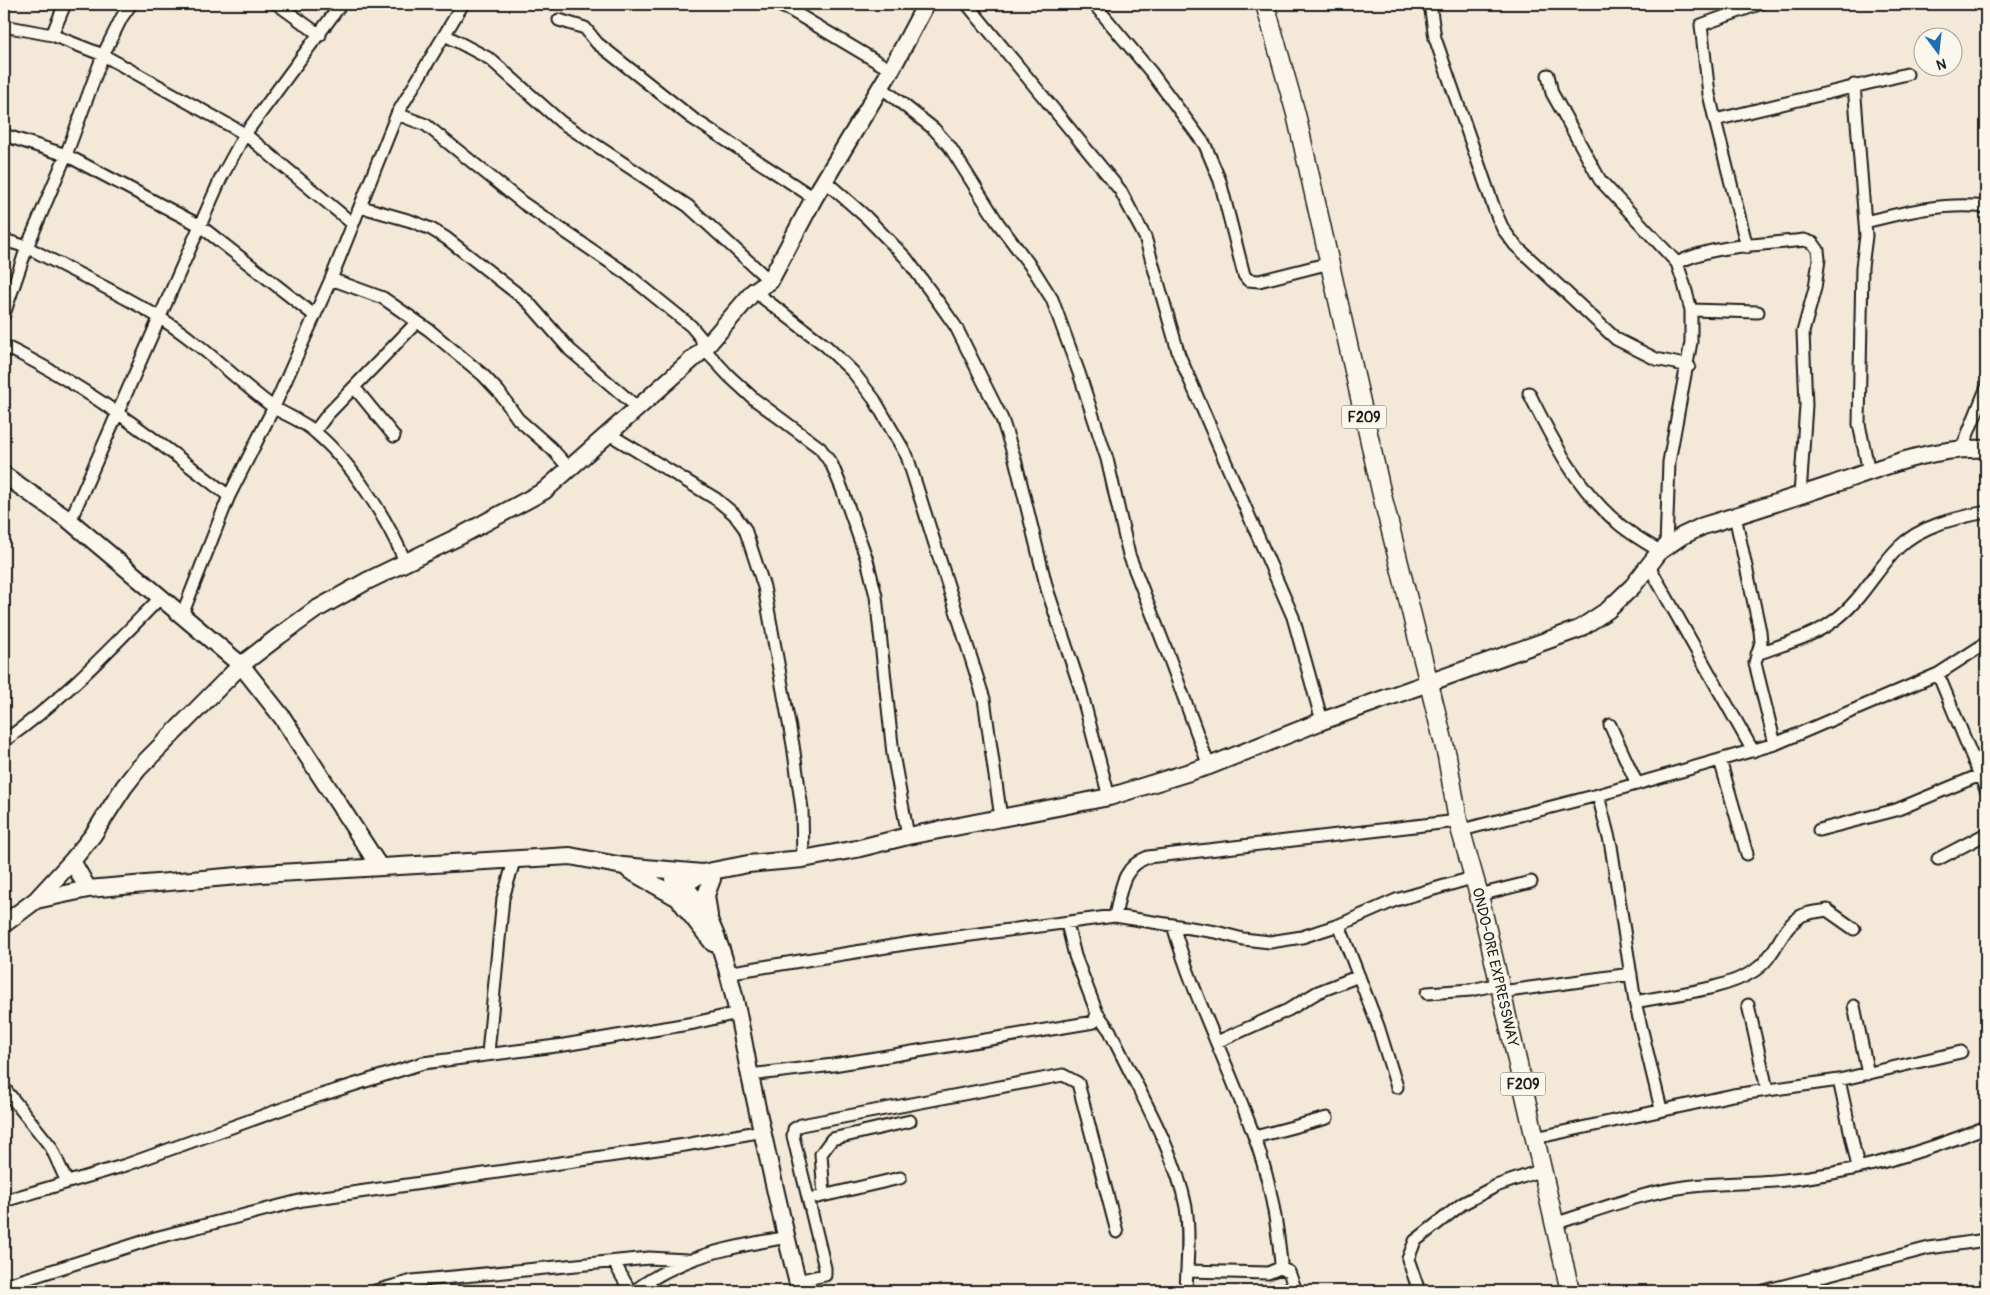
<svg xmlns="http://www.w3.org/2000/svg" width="1990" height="1295" font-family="Pangolin,sans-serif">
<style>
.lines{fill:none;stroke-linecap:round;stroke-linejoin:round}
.street-casing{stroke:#1c1c1c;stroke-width:15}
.secondary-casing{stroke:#1c1c1c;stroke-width:20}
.primary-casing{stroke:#1c1c1c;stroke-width:21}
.street{stroke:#fbf7ec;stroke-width:11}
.secondary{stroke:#fbf7ec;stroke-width:16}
.primary{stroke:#fbf7ec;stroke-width:18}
.labels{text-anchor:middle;stroke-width:5;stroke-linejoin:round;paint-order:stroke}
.shield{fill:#fbf7ec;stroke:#5f5e5a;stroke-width:1}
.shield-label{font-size:14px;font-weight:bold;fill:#1c1c1c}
.street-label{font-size:15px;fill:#1c1c1c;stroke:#fbf7ec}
</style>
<rect width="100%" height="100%" fill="#f4e9d9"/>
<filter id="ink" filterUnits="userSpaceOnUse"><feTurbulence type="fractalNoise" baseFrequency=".02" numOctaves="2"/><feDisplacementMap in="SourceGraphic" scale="10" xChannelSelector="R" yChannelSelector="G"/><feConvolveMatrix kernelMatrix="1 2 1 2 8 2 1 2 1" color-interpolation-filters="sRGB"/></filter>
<g filter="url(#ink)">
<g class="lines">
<defs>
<path id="street" d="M277 4 320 35
M776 4 792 11 891 70
M967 4 1120 190 1145 237 1179 355 1293 617 1322 721
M1094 4 1151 72 1205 145 1220 181 1244 275 1248 280 1259 281 1330 263
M1430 4 1435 38 1495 211 1503 229 1515 245 1616 339 1656 359 1689 366
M559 20 585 28 597 43 692 118 814 198
M4 26 52 35 103 55 245 134 353 224
M52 35 65 4
M445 35 490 59 561 122 688 206 770 281
M1548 75 1552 93 1561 109 1600 180 1677 263 1684 284 1691 310V342L1669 462 1666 546
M1854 85 1866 236 1862 267 1859 424 1869 472
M881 87 934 129 950 147 998 223 1035 272 1052 299 1079 373 1107 459 1129 555 1169 657 1209 766
M397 114 426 125 523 203 627 274 691 326 701 338 704 349 729 376 754 399 820 448 832 465 842 489 867 560 876 596 893 754 908 836
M1715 120 1709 94 1701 25 1759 4
M4 135 66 155 199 225 314 315
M824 180 866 217 906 258 939 303 956 327 1002 419 1015 459 1047 589 1080 687 1109 797
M362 207 411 221 431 229 446 238 528 302 570 350 638 408
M1865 222C1905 212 1945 202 1986 207
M4 240 27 247C71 271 118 292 160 318 201 343 235 379 273 407 287 416 303 421 315 432 352 463 386 517 405 561
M1747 247 1715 120 1907 74
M1677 263C1714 244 1764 245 1804 240L1813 243 1818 250 1819 259 1815 288 1803 332 1806 405 1800 495
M331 279 383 298 429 330 483 375 499 392 518 419 551 448 570 469
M754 291 826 346 853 372 874 399 907 456 984 699 1001 818
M1691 310 1758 312
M4 314 27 247 66 155 103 55 122 17 131 4
M4 346C86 385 157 441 229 496
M354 387 394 436
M1529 393C1553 441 1576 488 1619 524 1631 534 1646 543 1660 551
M315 431 328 414 416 323
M609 434 716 499 734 514 745 529 764 587 793 745 802 809 803 859
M1962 448 1986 389
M1735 516 1760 631 1761 642 1755 663 1775 744
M70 521 221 178 245 134 341 4
M1649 566 1753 751
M182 615 229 496 274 407 331 279 397 114 463 4
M1757 654C1783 644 1813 637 1835 620 1861 601 1876 570 1898 548 1921 525 1956 518 1986 512
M1938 674 1986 790
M1610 725 1637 784
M4 741C63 700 111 648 161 597
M1720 760 1747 854
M1974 762 1986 756
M1598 795 1611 846 1635 1002 1661 1109
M1462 830 1598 795 1775 744 1938 674 1986 643
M1819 830 1896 810 1980 775
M1938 859 1986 834
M1479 895 1531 882
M1115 916C1121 891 1121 867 1148 857L1458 821
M1173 925C1193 997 1229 1065 1254 1136 1269 1176 1277 1221 1281 1263L1280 1268
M1339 925 1378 1026 1397 1087
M726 973 911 943 1115 916 1216 932 1243 939 1270 942 1302 937 1339 925 1396 900 1472 878
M1501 992 1631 974
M1427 993 1471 990 1499 984
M1635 1002C1672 994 1722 991 1754 971 1776 957 1780 929 1801 916 1808 912 1818 912 1827 910L1854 929
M1748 1005 1767 1089
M1854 1006 1868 1074
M1097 1013 1110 1031C1135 1085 1175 1150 1186 1207 1190 1235 1187 1263 1186 1291
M1217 1042 1288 1010 1318 992 1359 976
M488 1053 503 898 515 858
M750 1075 833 1065 1094 1022 1097 1013 1075 956 1067 923
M1839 1080 1858 1167
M4 1088 51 1147 67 1182
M1255 1137 1327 1118
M1535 1138 1733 1095 1839 1080 1961 1052
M824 1195 821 1154 832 1139 910 1121
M818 1197 900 1178
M4 1201 126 1165 318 1096 423 1063 564 1045 694 1023 738 1013
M1554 1224C1595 1211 1636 1195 1678 1188 1713 1182 1750 1184 1785 1180 1853 1173 1922 1153 1986 1127
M614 1262 630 1291
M1280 1268 1289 1272 1296 1291
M1187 1271 1268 1273 1280 1268
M1814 1277 1818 1291
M797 1281 825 1275V1268L793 1136 794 1129 801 1125 1063 1075 1078 1083 1117 1232
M4 1286 155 1238 303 1200 685 1145 763 1131
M375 1291 412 1281 649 1258 687 1260
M634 1291C683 1255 728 1248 787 1237
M1419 1291 1408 1259 1415 1241 1462 1204 1496 1186 1542 1170
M1764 1291 1929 1248 1986 1240"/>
<path id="secondary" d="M4 475 70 521 241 665 282 717 379 866
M72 861 88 889
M629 870 678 898 713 943
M673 879C689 889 703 905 710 922 732 970 740 1025 750 1076 766 1148 781 1220 800 1291
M672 893 702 873 748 864 803 859 856 849 908 836 1109 797 1209 766 1322 721 1579 629 1608 610 1633 586 1660 551 1682 536 1703 526C1746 513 1788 499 1831 485 1880 468 1934 446 1986 449
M36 900 88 889 261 874 570 856 623 866 702 873
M709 916 706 895 712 879
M4 924 36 900 72 861 93 835 124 787 138 769 241 665 279 636 315 610 367 581 460 536 544 491 704 349 754 291 770 281 814 198 891 70 926 4"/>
<g id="primary">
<path id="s1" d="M1265 4 1296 114 1382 495 1447 756 1458 821 1479 895 1570 1291"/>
</g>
</defs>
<use href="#street" class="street-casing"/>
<use href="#secondary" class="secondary-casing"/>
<use href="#primary" class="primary-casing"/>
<use href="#street" class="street"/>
<use href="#secondary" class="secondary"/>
<use href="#primary" class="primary"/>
</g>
</g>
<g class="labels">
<g class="shield">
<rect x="1341.5" y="405.5" width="45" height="23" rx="4"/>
<rect x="1500.5" y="1072.5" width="45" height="23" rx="4"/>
</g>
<g class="shield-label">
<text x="1364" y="422">F209</text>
<text x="1523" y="1089">F209</text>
</g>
<g class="street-label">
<text dy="5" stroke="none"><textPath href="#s1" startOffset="991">ONDO-ORE EXPRESSWAY</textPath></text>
</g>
</g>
<rect width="1990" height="1295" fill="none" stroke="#fbf7ec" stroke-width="20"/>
<rect x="10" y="10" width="1970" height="1275" fill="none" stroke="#1c1c1c" stroke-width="2" filter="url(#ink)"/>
<g transform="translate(1938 52) rotate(165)"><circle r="24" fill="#fbf7ec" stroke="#a29f99"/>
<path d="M0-4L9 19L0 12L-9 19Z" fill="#1f6fb2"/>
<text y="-8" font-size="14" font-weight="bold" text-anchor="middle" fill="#1c1c1c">N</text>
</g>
</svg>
